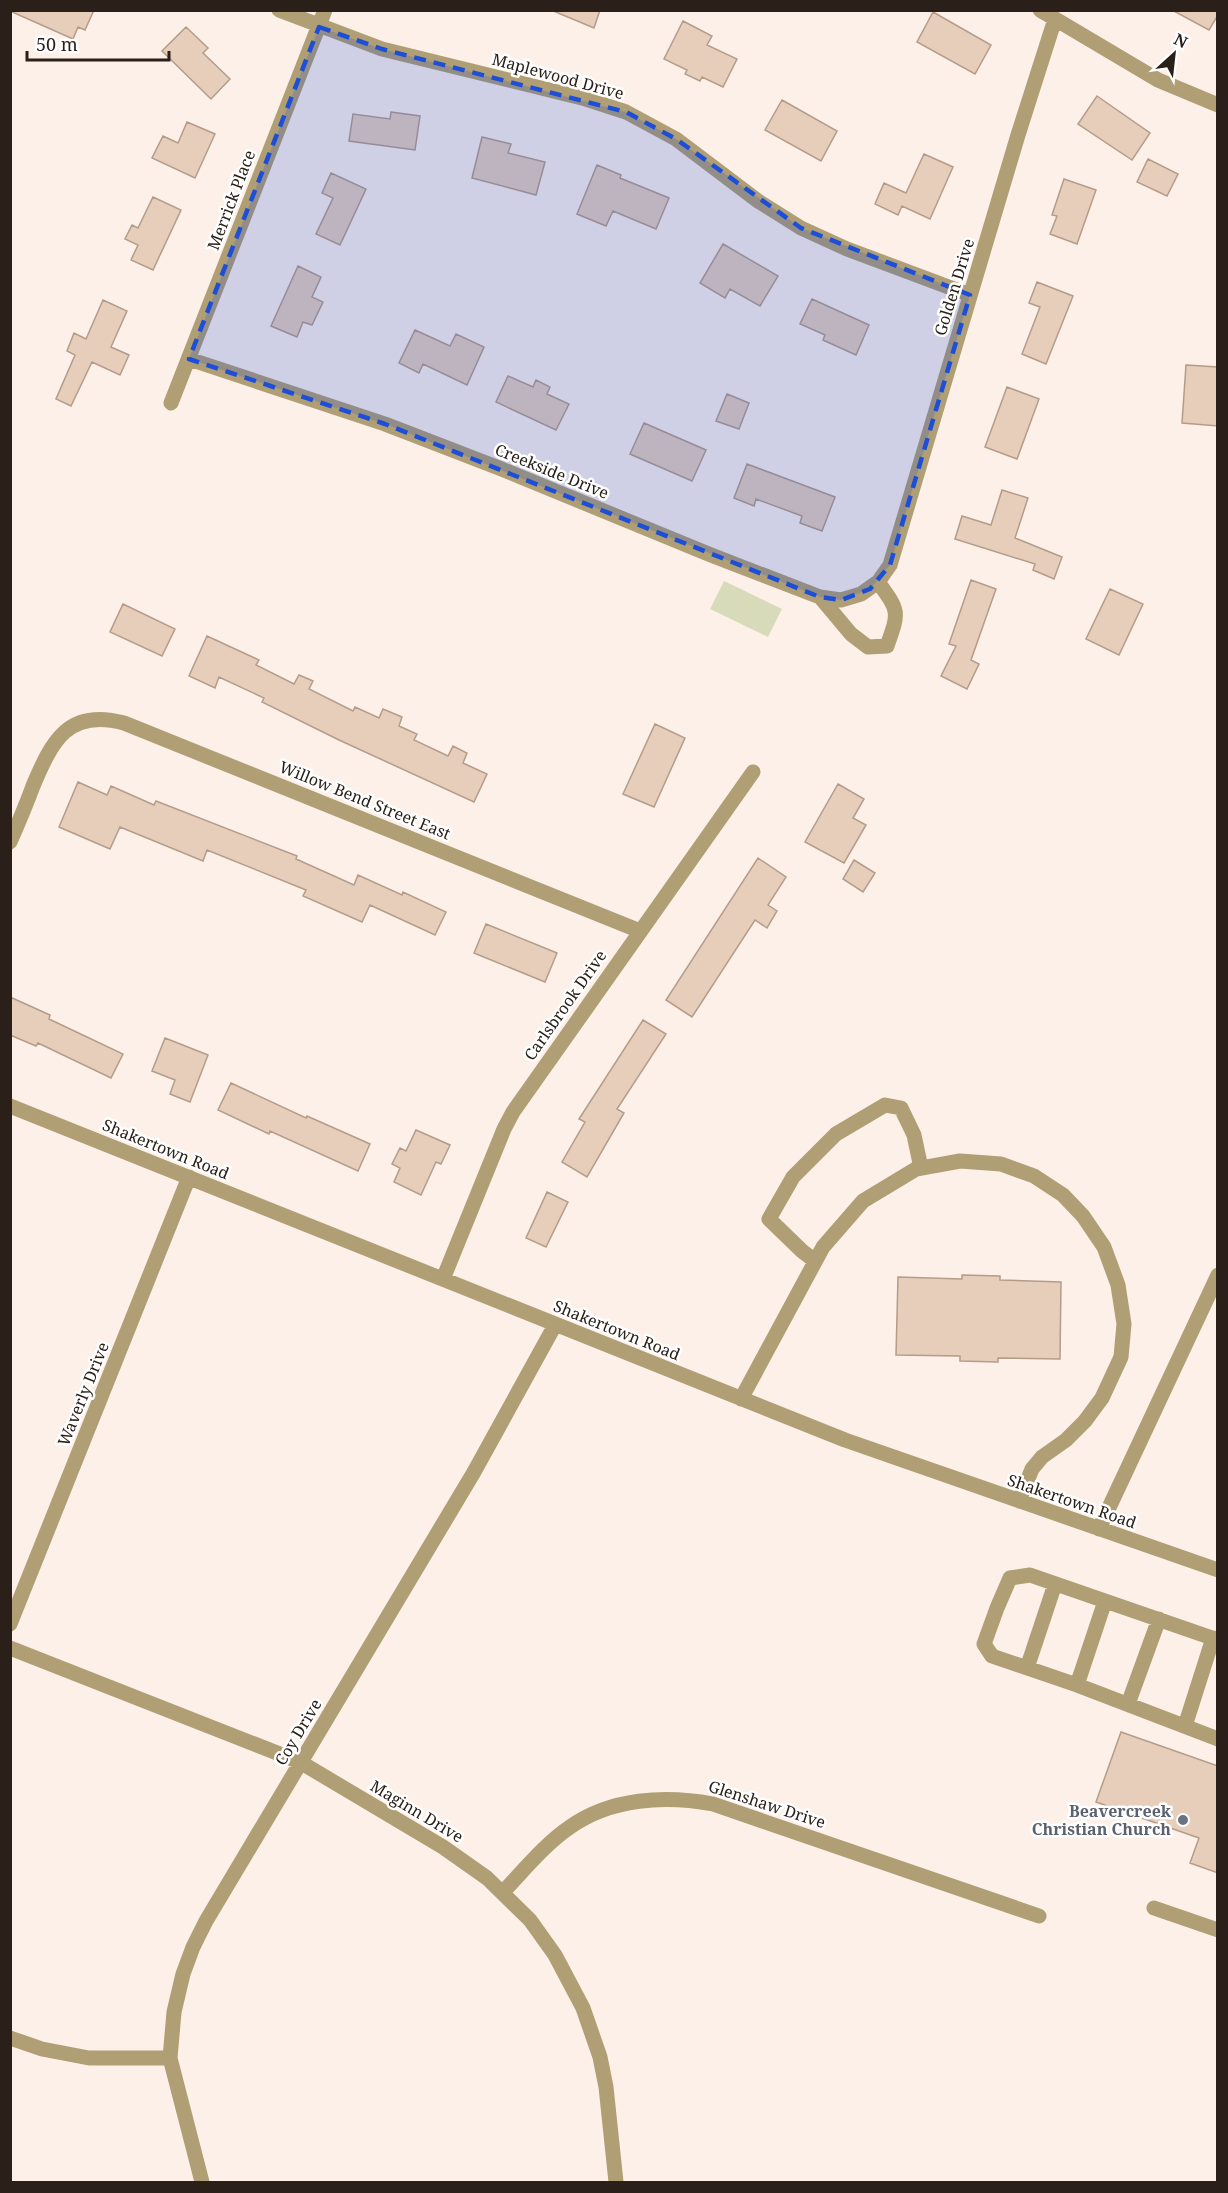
<svg xmlns="http://www.w3.org/2000/svg" width="1228" height="2193" font-family="'Noto Serif',serif">
<style>
.green{fill:#d7dbb9}
.building{fill:#e7ceba;stroke:#b49c89;stroke-width:1.5}
.lines{fill:none;stroke-linecap:round;stroke-linejoin:round}
.minor{stroke:#b09e74;stroke-width:15}
.marked{fill:#1d4ed8;fill-opacity:0.2;stroke:#1d4ed8;stroke-width:4.5;stroke-dasharray:12 8;stroke-linejoin:round}
.worship-dot{fill:#6b7280;stroke:#fff;stroke-width:2}
.labels{text-anchor:middle;stroke-width:5;stroke-linejoin:round;paint-order:stroke}
.street-label{font-size:16px;fill:#2a2019;stroke:#fff}
.worship-label{font-size:16px;font-weight:bold;fill:#5b616d;stroke:#fff;text-anchor:end}
</style>
<rect width="100%" height="100%" fill="#fcf0e9"/>
<path class="green" d="M724 581 782 609 768 637 710 609Z"/>
<path class="building" d="M42 10H94L85 30 78 27 73 39 10 11Z
M551 10H600L594 28Z
M1172 10H1218V15L1209 30Z
M933 12 991 45 975 74 917 42Z
M683 21 712 36 707 45 737 59 723 87 702 77 700 81 685 74 687 70 664 59Z
M186 27 208 48 203 53 230 79 211 99 162 51Z
M1097 96 1150 133 1132 160 1078 124Z
M782 100 837 131 821 161 765 130Z
M391 112 420 116 415 150 349 141 353 114 390 119Z
M187 122 215 134 195 178 152 158 163 136 178 143Z
M482 137 511 144 508 153 545 162 536 195 472 178Z
M924 154 953 167 930 219 902 206 898 215 875 204 884 183 906 193Z
M1148 159 1178 174 1167 196 1137 182Z
M597 165 621 175 620 178 669 198 656 229 613 211 606 226 577 214Z
M331 173 366 189 340 245 316 234 333 198 322 193Z
M1064 179 1096 190 1077 244 1050 234 1057 216 1052 215Z
M153 197 181 210 153 270 131 260 138 245 125 239 132 225 138 228Z
M723 244 778 276 760 306 730 289 725 298 700 283Z
M298 266 321 277 312 297 323 302 312 325 303 322 297 337 271 326Z
M1037 282 1073 296 1046 364 1022 354 1040 307 1029 303Z
M812 299 869 325 856 355 823 340 825 335 800 324Z
M103 300 127 311 111 347 129 355 120 375 92 362 71 406 56 399 75 355 67 351 74 333 86 339Z
M415 330 450 346 456 334 484 347 467 385 423 364 419 373 399 363Z
M1186 365 1218 367V426L1182 423Z
M508 376 533 387 536 380 550 387 547 394 569 404 556 430 496 402Z
M1007 387 1039 399 1017 459 985 447Z
M727 394 749 403 739 429 716 421Z
M644 423 706 450 692 481 630 454Z
M747 464 835 497 822 531 800 523 802 516 756 499 754 506 734 498Z
M1002 490 1028 498 1015 538 1062 557 1054 579 1033 570 1035 564 955 539 962 516 991 525Z
M971 580 996 589 971 660 979 664 967 689 941 676 956 646 949 644Z
M1110 589 1143 604 1119 655 1086 639Z
M123 604 175 629 162 656 110 632Z
M207 636 259 660 256 665 294 684 299 675 313 681 309 689 353 711 355 707 379 718 383 709 402 717 399 726 417 734 414 740 448 756 453 746 467 753 463 763 487 774 474 802 339 740 262 702 264 698 219 677 215 688 189 676Z
M655 724 685 738 654 807 623 794Z
M78 782 107 795 111 786 154 805 156 801 297 856 296 859 354 885 358 875 402 895 403 892 446 912 435 935 370 905 362 922 303 896 306 890 207 850 203 861 120 827 110 849 59 827Z
M838 784 864 799 853 818 866 825 844 863 805 842Z
M758 858 786 877 768 905 777 911 767 928 755 920 692 1017 666 1000Z
M854 860 875 873 863 892 843 879Z
M486 924 557 953 545 982 474 953Z
M10 997 50 1015 49 1019 123 1054 111 1078 38 1043 36 1046 10 1035Z
M643 1020 666 1034 617 1109 624 1113 587 1177 562 1162 585 1122 579 1119Z
M165 1038 208 1055 190 1102 170 1094 175 1080 152 1071Z
M231 1083 306 1118 307 1116 370 1144 358 1171 270 1131 269 1134 218 1110Z
M416 1130 450 1145 441 1164 436 1162 421 1195 394 1182 400 1168 392 1164 400 1148 406 1151Z
M547 1192 568 1202 546 1247 526 1238Z
M962 1275 1000 1276V1280L1061 1282 1060 1359 998 1358V1362L960 1361V1356L896 1355 898 1277 962 1279Z
M1121 1732 1218 1766V1873L1190 1863 1199 1838 1096 1802Z"/>
<g class="lines">
<path class="minor" d="M279 10 382 49 586 99 626 112 676 139 758 201 801 228 847 249 970 295
M1040 10 1158 80 1218 105
M189 359 385 424 499 468 711 555 820 597 841 600 861 594 878 582 890 565 1018 135 1055 19
M171 403 325 10
M820 597 851 634 868 647 887 646C899 612 900 612 878 582
M10 842C18 824 26 805 33 786 52 741 68 708 124 723L640 931
M10 1106 845 1440 1218 1570
M815 1261 802 1251 769 1219 793 1177 836 1134 885 1105 901 1108 914 1135 921 1168
M443 1279 504 1129 513 1112 753 772
M741 1399 823 1247 863 1201 916 1169 960 1161 1001 1164 1034 1176 1063 1195 1083 1216 1104 1247 1118 1285 1124 1324 1121 1357 1102 1398 1085 1421 1066 1440 1042 1457 1032 1469 1019 1501
M1099 1529 1218 1275
M10 1624 189 1177
M1218 1640 1030 1575 1010 1578 997 1608 984 1644 992 1656 1077 1685 1218 1739
M10 1648 300 1762 443 1847 487 1878 530 1920 555 1955 583 2008 600 2057 606 2087 616 2182
M1027 1668 1055 1584
M1077 1685 1105 1601
M1128 1704 1159 1619
M1185 1726 1213 1638
M503 1892C524 1870 545 1844 570 1827 611 1798 665 1795 713 1804L1039 1916
M1154 1908 1218 1930
M10 2038 42 2049 89 2058H170
M202 2182 170 2058 174 2012 183 1974 193 1947 206 1921 474 1472 555 1325"/>
</g>
<path class="marked" d="M319 27 382 49 626 112 676 139 801 228 970 295 890 565 870 589 841 600 820 597 385 424 189 359Z"/>
<circle class="worship-dot" cx="1183" cy="1820" r="6"/>
<g class="labels">
<g class="street-label">
<text transform="translate(558 76) rotate(15)" y="6">Maplewood Drive</text>
<text transform="translate(231 200) rotate(-69)" y="6">Merrick Place</text>
<text transform="translate(954 287) rotate(-73)" y="6">Golden Drive</text>
<text transform="translate(552 471) rotate(22)" y="6">Creekside Drive</text>
<text transform="translate(365 800) rotate(22)" y="6">Willow Bend Street East</text>
<text transform="translate(565 1005) rotate(-55)" y="6">Carlsbrook Drive</text>
<text transform="translate(166 1149) rotate(22)" y="6">Shakertown Road</text>
<text transform="translate(617 1330) rotate(22)" y="6">Shakertown Road</text>
<text transform="translate(83 1394) rotate(-68)" y="6">Waverly Drive</text>
<text transform="translate(1072 1501) rotate(19)" y="6">Shakertown Road</text>
<text transform="translate(298 1732) rotate(-59)" y="6">Coy Drive</text>
<text transform="translate(767 1804) rotate(18)" y="6">Glenshaw Drive</text>
<text transform="translate(417 1811) rotate(31)" y="6">Maginn Drive</text>
</g>
<g class="worship-label">
<text x="1171" y="1817">Beavercreek<tspan x="1171" dy="18">Christian Church</tspan></text>
</g>
</g>
<rect width="1228" height="2193" fill="none" stroke="#2a2019" stroke-width="24"/>
<g transform="translate(1174 54) rotate(27)" stroke="#ffffff" stroke-width="4.5" paint-order="stroke">
<path d="M0-4.5L10 22L0 15L-10 22Z" fill="#2a2019"/>
<text y="-9" font-size="16" font-weight="bold" text-anchor="middle" fill="#2a2019">N</text>
</g>
<path d="M27 51v9h142v-9" fill="none" stroke="#2a2019" stroke-width="3"/>
<text x="36" y="51" font-size="18" fill="#2a2019" stroke="#ffffff" stroke-width="4.5" paint-order="stroke">50 m</text>
</svg>
